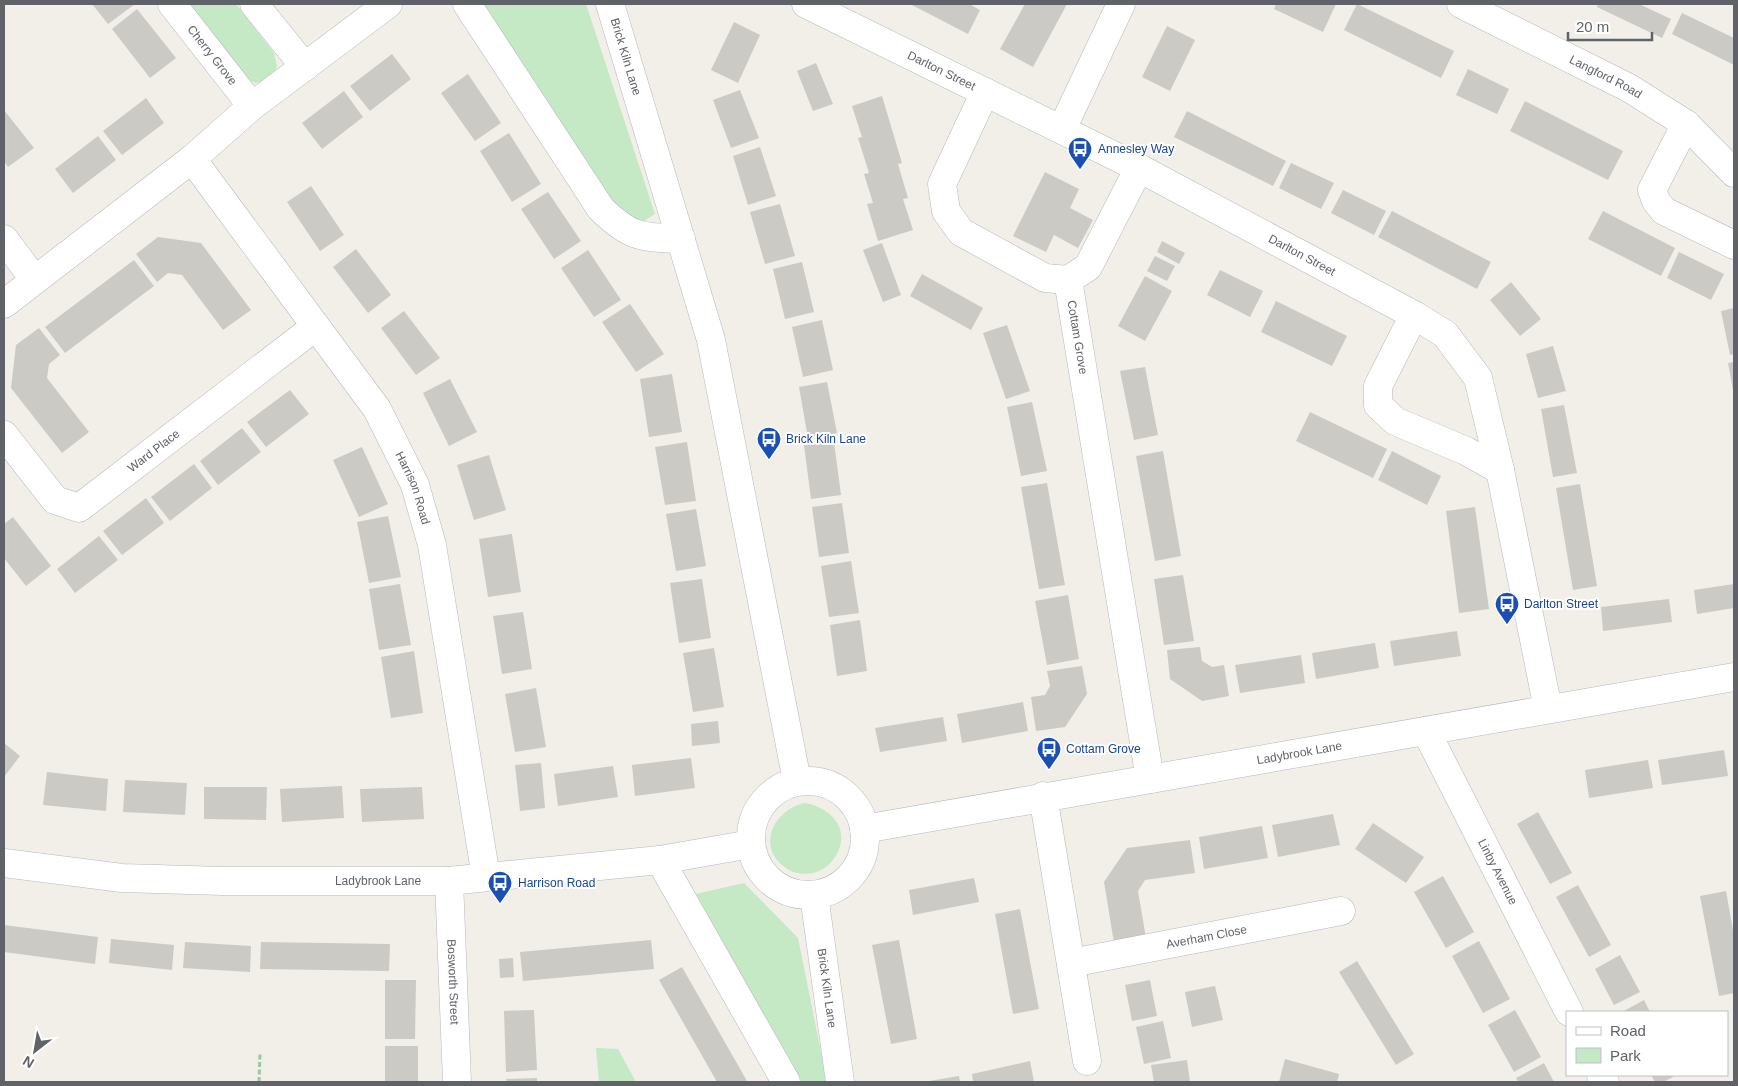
<svg xmlns="http://www.w3.org/2000/svg" width="1738" height="1086" font-family="Arial,sans-serif">
<style>
.green{fill:#c5e8c5}
.building{fill:#cccac5}
.lines{fill:none;stroke-linecap:round;stroke-linejoin:round}
.minor-casing{stroke:#b5b8bc;stroke-width:29}
.path{stroke:#9cc7a9;stroke-width:3;stroke-dasharray:5 2.5;stroke-linecap:butt}
.minor{stroke:#fff;stroke-width:28}
.labels{text-anchor:middle;stroke-width:4;stroke-linejoin:round;paint-order:stroke}
.street-label{font-size:12px;fill:#5f6368;stroke:#fff}
.transit-label{font-size:12px;fill:#164399;stroke:#fff;text-anchor:start}
</style>
<rect width="100%" height="100%" fill="#f1efe8"/>
<path class="green" d="M188 4H236L274 53 277 66 272 79 256 83 244 78Z
M480 4H586L655 214 644 221H629L618 211Z
M805 803C832 808 852 830 835 857 824 875 799 880 782 865 756 843 777 808 805 803Z
M744 883 798 938 827 1082H802L696 894Z
M596 1048 618 1049 636 1082H599Z"/>
<path class="building" d="M92 4H135L108 24Z
M910 4H969L980 10 968 34Z
M1025 4H1067L1033 67 1000 49Z
M1276 4H1336L1323 32 1274 9Z
M1357 4 1454 51 1441 78 1344 30Z
M1598 4H1639L1671 19 1662 38 1597 7Z
M137 9 176 58 150 78 112 29Z
M1682 13 1734 38V65L1672 34Z
M734 22 760 35 738 83 711 70Z
M1167 26 1195 40 1170 91 1142 77Z
M392 54 411 79 370 111 350 86Z
M816 63 833 104 813 111 797 71Z
M1468 69 1509 89 1497 114 1456 95Z
M468 74 501 123 475 141 441 93Z
M740 90 759 138 731 148 713 100Z
M344 91 363 117 322 149 302 123Z
M882 96 902 163 898 164 908 198 903 199 913 230 878 241 867 204 873 203 864 174 869 173 858 138 862 137 852 106Z
M146 98 164 123 122 155 103 131Z
M1525 101 1623 151 1608 180 1510 131Z
M4 110 34 148 8 167 4 161Z
M1187 111 1286 161 1273 186 1174 137Z
M509 133 541 184 512 202 480 151Z
M98 136 116 160 73 193 55 169Z
M760 147 776 196 748 205 733 156Z
M1291 163 1334 183 1321 209 1279 188Z
M1045 172 1079 189 1070 208 1093 220 1078 248 1054 235 1046 252 1013 236Z
M311 186 344 235 320 251 287 202Z
M1343 190 1386 211 1374 235 1331 213Z
M548 192 581 241 554 259 521 209Z
M780 204 795 256 765 264 750 212Z
M1392 211 1491 262 1477 289 1378 237Z
M1603 211 1675 248 1661 276 1588 239Z
M158 237 201 243 251 310 223 330 182 275 168 273 157 282 136 254Z
M1162 241 1185 253 1179 264 1157 252Z
M882 243 901 295 883 302 863 250Z
M356 249 391 295 368 313 333 267Z
M588 250 621 300 594 317 561 268Z
M1679 252 1724 274 1711 300 1667 278Z
M1155 256 1175 266 1167 281 1147 271Z
M134 260 154 286 65 353 45 327Z
M802 262 814 312 785 319 773 269Z
M1220 270 1263 291 1250 317 1207 295Z
M922 274 983 308 971 330 910 296Z
M1145 276 1172 291 1145 341 1118 326Z
M1511 282 1541 319 1520 336 1490 300Z
M1276 301 1347 336 1332 366 1261 332Z
M630 304 664 354 636 372 602 322Z
M1734 308V354L1730 355 1721 311Z
M404 311 440 358 416 375 381 328Z
M822 320 833 370 803 377 792 327Z
M1007 325 1030 391 1006 399 983 333Z
M39 328 60 355 49 364 47 378 89 432 62 453 11 388 16 345Z
M1553 346 1566 391 1538 398 1526 354Z
M1734 362V390H1733L1728 363Z
M1145 367 1158 435 1134 440 1120 371Z
M672 374 682 432 649 437 640 379Z
M450 379 477 432 449 446 423 393Z
M827 382 837 433 808 438 799 387Z
M290 390 309 414 266 447 247 422Z
M1032 402 1047 471 1021 476 1007 407Z
M1564 405 1577 473 1553 477 1541 409Z
M1310 412 1387 449 1373 478 1296 441Z
M242 428 261 452 218 485 200 461Z
M687 442 696 501 665 505 655 447Z
M834 442 841 495 811 499 804 445Z
M362 447 388 504 359 517 333 460Z
M1163 451 1181 556 1155 561 1136 456Z
M1392 451 1441 476 1427 505 1378 480Z
M489 455 506 510 474 520 457 465Z
M194 464 212 488 170 521 151 497Z
M1047 483 1065 585 1039 589 1021 487Z
M1580 484 1597 586 1573 590 1556 488Z
M146 498 164 523 122 555 103 531Z
M842 503 849 553 819 557 812 507Z
M1475 507 1489 609 1459 613 1446 511Z
M696 509 706 566 676 571 666 514Z
M388 516 401 577 369 583 357 522Z
M13 517 51 566 26 586 4 558V524Z
M512 534 521 592 488 597 479 539Z
M99 536 118 560 75 593 57 569Z
M851 561 859 613 829 617 821 566Z
M1183 575 1194 641 1164 645 1154 579Z
M702 579 711 638 679 643 670 583Z
M400 584 411 645 379 650 369 589Z
M1734 584V608L1697 614 1694 590Z
M1068 595 1079 659 1047 665 1035 601Z
M1669 599 1672 622 1603 631 1601 607Z
M523 612 532 669 502 674 493 616Z
M860 620 867 671 837 676 830 625Z
M1457 631 1461 656 1394 666 1390 641Z
M1375 643 1379 668 1316 679 1312 653Z
M1200 647 1202 661 1212 667 1224 665 1229 696 1202 701 1170 679 1167 650Z
M714 648 724 707 693 712 683 653Z
M414 651 423 713 391 718 381 657Z
M1301 655 1305 683 1240 693 1235 665Z
M1082 666 1087 694 1065 727 1036 731 1031 697 1045 695 1050 686 1047 671Z
M536 688 546 747 515 752 505 694Z
M1023 702 1028 731 962 743 957 714Z
M943 717 947 741 880 752 875 728Z
M718 721 720 743 692 746 691 724Z
M4 743 20 756 4 777Z
M1724 750 1728 776 1662 785 1658 760Z
M691 758 695 788 635 796 632 765Z
M1648 760 1653 788 1589 798 1585 770Z
M541 763 545 808 520 811 515 765Z
M613 766 618 797 558 806 554 774Z
M47 772 108 779 106 811 43 805Z
M125 780 187 783 185 815 123 812Z
M342 786 344 818 282 822 280 789Z
M204 787H267L266 820 204 819Z
M422 787 424 819 362 822 360 789Z
M1538 812 1572 873 1550 884 1517 824Z
M1333 814 1340 845 1278 857 1272 825Z
M1373 823 1424 857 1406 883 1355 849Z
M1262 826 1268 858 1204 869 1199 837Z
M1190 840 1195 873 1145 880 1138 891 1146 938 1114 943 1104 882 1127 848Z
M1443 876 1474 932 1446 948 1414 892Z
M974 878 979 902 913 915 909 890Z
M1578 885 1611 945 1589 957 1556 897Z
M1726 891 1734 936V993L1719 996 1700 896Z
M1020 909 1039 1009 1013 1014 995 914Z
M4 925 98 937 95 964 4 952Z
M111 939 174 945 172 970 109 963Z
M651 940 654 969 523 981 520 952Z
M899 940 917 1039 891 1044 872 945Z
M1479 941 1510 999 1483 1013 1452 956Z
M185 942 251 946 250 972 183 968Z
M261 942 390 944 389 971 260 969Z
M1620 955 1640 992 1614 1005 1595 969Z
M513 958 514 977 500 978 499 959Z
M1357 961 1414 1054 1396 1065 1339 972Z
M682 967 747 1081 717 1082 659 980Z
M385 980H416L415 1039H385Z
M1150 980 1157 1016 1132 1021 1125 985Z
M1215 986 1223 1020 1192 1027 1185 992Z
M1644 1000 1650 1012H1622Z
M534 1010 537 1070 506 1072 504 1011Z
M1515 1010 1541 1057 1514 1072 1488 1025Z
M1163 1021 1171 1058 1144 1064 1136 1027Z
M385 1046H418V1082H385Z
M1285 1059 1339 1074 1337 1082H1279Z
M1187 1060 1190 1082H1154L1151 1065Z
M1030 1061 1034 1082H973L972 1074Z
M1544 1063 1554 1082H1518L1516 1078Z
M1651 1075H1677L1663 1082H1655Z
M959 1076 960 1082H929V1081Z
M537 1078V1082H507L506 1079Z"/>
<g class="lines">
<defs>
<g id="minor">
<path id="s1" d="M172 4 252 106"/>
<path d="M254 4 305 67"/>
<path d="M467 4 601 209C631 238 641 237 681 239"/>
<path id="s2" d="M610 4 711 340 797 781"/>
<path id="s3" d="M806 4 1139 168 1414 315 1445 334 1478 378 1500 470 1548 709"/>
<path id="s4" d="M1461 4 1629 88 1686 124 1734 173"/>
<path d="M985 92 942 184 946 211 961 232 1045 278 1068 280 1088 267 1139 168"/>
<path d="M1686 124 1652 190 1656 201 1664 211 1734 245"/>
<path d="M1062 129 1121 4"/>
<path id="s5" d="M192 159 377 409 415 485 432 545 486 877"/>
<path d="M4 239 34 279"/>
<path id="s6" d="M1068 280 1150 779"/>
<path d="M4 304 192 159 252 106 388 4"/>
<path d="M1414 315 1378 386V405L1395 421 1466 451 1500 470"/>
<path id="s7" d="M4 435 55 500 79 508 315 327"/>
<path id="s8" d="M1426 731 1569 1012"/>
<circle cx="808" cy="838" r="57"/>
<path d="M1043 796 1087 1061"/>
<path id="s9" d="M864 829 1734 677"/>
<path d="M660 860 786 1082"/>
<path id="s10" d="M4 863 122 878 223 881H449L660 860 751 844"/>
<path id="s11" d="M449 881 457 1082"/>
<path id="s12" d="M814 895 840 1082"/>
<path id="s13" d="M1071 963 1341 911"/>
<path d="M1601 1075 1605 1082"/>
</g>
</defs>
<use href="#minor" class="minor-casing"/>
<path class="path" d="M259 1082 260 1054"/>
<use href="#minor" class="minor"/>
</g>
<defs>
<symbol id="bus-pin" viewBox="-11 -11 22 30"><path d="M0 17L-7.5 6A9.5 9.5 0 1 1 7.5 6Z" fill="#1a4fb4" stroke="#fff"/><path d="M-5-6H5V4H4V6H2V4H-2V6H-4V4H-5ZM-3.5-4V0h7V-4ZM-3.5 1.2v1.5H-2V1.2ZM2 1.2v1.5H3.5V1.2Z" fill="#fff"/></symbol>
</defs>
<g fill-rule="evenodd">
<use href="#bus-pin" x="1066" y="135" width="28" height="38"/>
<use href="#bus-pin" x="755" y="425" width="28" height="38"/>
<use href="#bus-pin" x="1493" y="590" width="28" height="38"/>
<use href="#bus-pin" x="1035" y="735" width="28" height="38"/>
<use href="#bus-pin" x="486" y="869" width="28" height="38"/>
</g>
<g class="labels">
<g class="street-label">
<text dy="4" stroke="none"><textPath href="#s1" startOffset="65">Cherry Grove</textPath></text>
<text dy="4" stroke="none"><textPath href="#s2" startOffset="55">Brick Kiln Lane</textPath></text>
<text dy="4" stroke="none"><textPath href="#s3" startOffset="151">Darlton Street</textPath></text>
<text dy="4" stroke="none"><textPath href="#s4" startOffset="162">Langford Road</textPath></text>
<text dy="4" stroke="none"><textPath href="#s3" startOffset="556">Darlton Street</textPath></text>
<text dy="4" stroke="none"><textPath href="#s6" startOffset="58">Cottam Grove</textPath></text>
<text dy="4" stroke="none"><textPath href="#s7" startOffset="202">Ward Place</textPath></text>
<text dy="4" stroke="none"><textPath href="#s5" startOffset="398">Harrison Road</textPath></text>
<text dy="4" stroke="none"><textPath href="#s9" startOffset="442">Ladybrook Lane</textPath></text>
<text dy="4" stroke="none"><textPath href="#s8" startOffset="158">Linby Avenue</textPath></text>
<text dy="4" stroke="none"><textPath href="#s10" startOffset="375">Ladybrook Lane</textPath></text>
<text dy="4" stroke="none"><textPath href="#s13" startOffset="138">Averham Close</textPath></text>
<text dy="4" stroke="none"><textPath href="#s11" startOffset="101">Bosworth Street</textPath></text>
<text dy="4" stroke="none"><textPath href="#s12" startOffset="94">Brick Kiln Lane</textPath></text>
</g>
<g class="transit-label">
<text x="1098" y="153">Annesley Way</text>
<text x="786" y="443">Brick Kiln Lane</text>
<text x="1524" y="608">Darlton Street</text>
<text x="1066" y="753">Cottam Grove</text>
<text x="518" y="887">Harrison Road</text>
</g>
</g>
<rect width="1738" height="1086" fill="none" stroke="#5f6368" stroke-width="10"/>
<rect x="1566" y="1011" width="162" height="65" fill="#ffffff" stroke="#bfc1c3"/>
<rect x="1576" y="1027" width="25" height="8" fill="#ffffff" stroke="#bfc1c3"/>
<text x="1610" y="1036" font-size="15" fill="#5f6368">Road</text>
<rect x="1576" y="1048" width="25" height="15" fill="#c5e8c5" stroke="#bfc1c3"/>
<text x="1610" y="1061" font-size="15" fill="#5f6368">Park</text>
<g transform="translate(35 1051) rotate(211)" stroke="#ffffff" stroke-width="4" paint-order="stroke">
<path d="M0-4L9 19L0 12L-9 19Z" fill="#5f6368"/>
<text y="-8" font-size="14" font-weight="bold" text-anchor="middle" fill="#5f6368">N</text>
</g>
<path d="M1568 32v8h84v-8" fill="none" stroke="#5f6368" stroke-width="2.5"/>
<text x="1576" y="32" font-size="15" fill="#5f6368" stroke="#ffffff" stroke-width="4" paint-order="stroke">20 m</text>
</svg>
